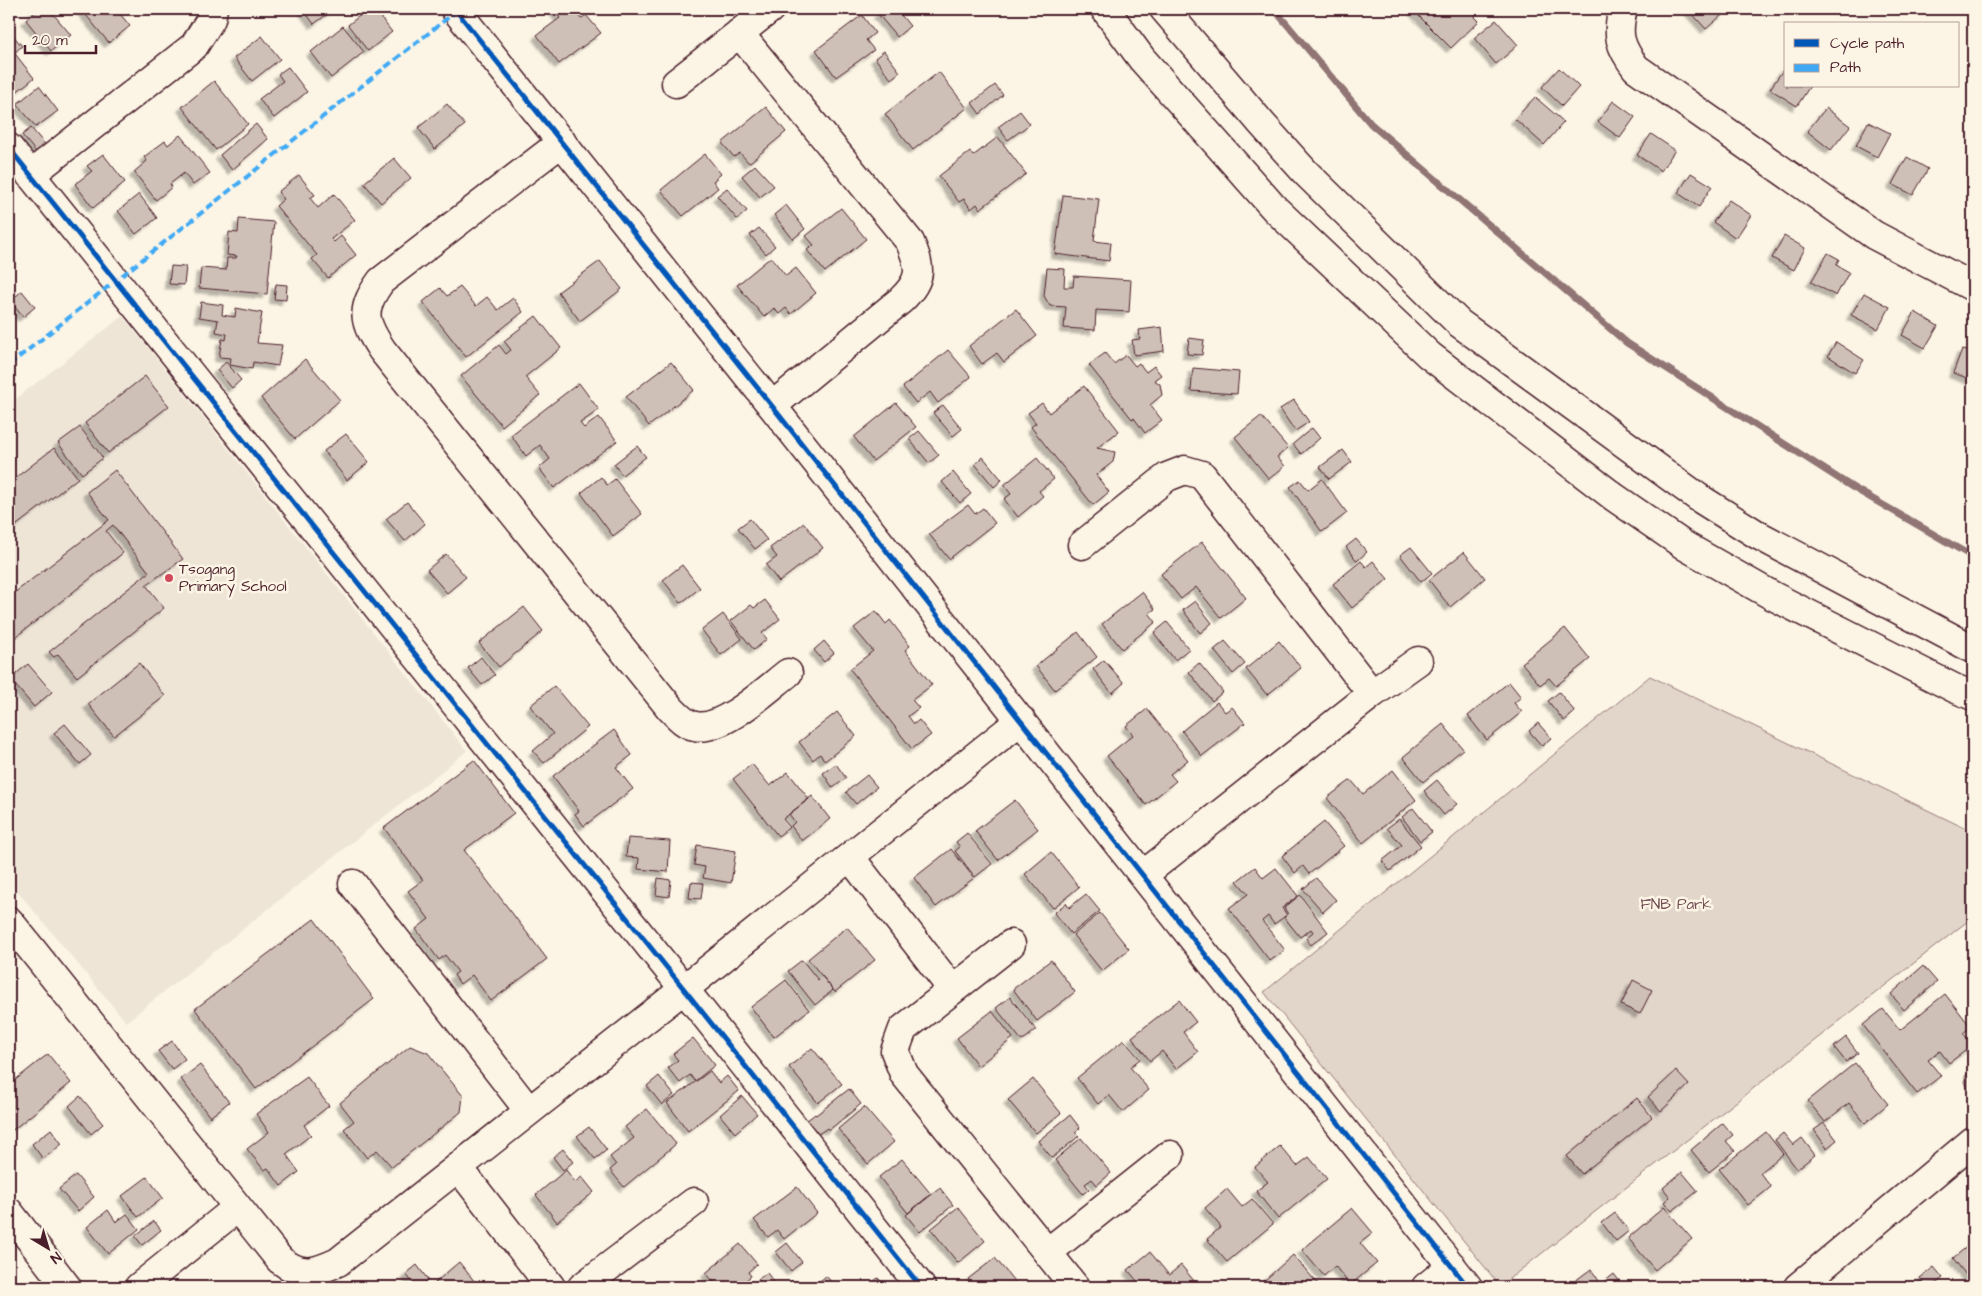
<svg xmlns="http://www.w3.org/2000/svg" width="1982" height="1296" font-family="'Architects Daughter',sans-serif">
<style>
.built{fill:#eee5d7}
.green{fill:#e2d5ca;stroke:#967a7a}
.water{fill:#c0aca5;stroke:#917474}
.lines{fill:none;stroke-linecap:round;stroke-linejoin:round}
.stream{stroke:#917474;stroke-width:7}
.building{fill:#cfc0b7;stroke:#4a1f2b;filter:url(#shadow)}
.minor-casing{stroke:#4a1f2b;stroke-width:31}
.major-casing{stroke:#4a1f2b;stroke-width:31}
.minor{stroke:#fcf5e5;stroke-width:28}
.major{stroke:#fcf5e5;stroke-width:28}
.quiet{stroke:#3fa9f5;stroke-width:4;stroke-dasharray:8 4;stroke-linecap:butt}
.cycleway-casing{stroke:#fcf5e5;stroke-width:8}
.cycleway{stroke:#0057b8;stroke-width:5}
.poi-dot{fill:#d1495b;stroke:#fcf5e5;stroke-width:2}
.labels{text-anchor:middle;stroke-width:5;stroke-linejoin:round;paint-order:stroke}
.poi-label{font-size:15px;fill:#4a1f2b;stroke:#fcf5e5;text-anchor:start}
.park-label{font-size:15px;fill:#704c53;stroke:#fcf5e5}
</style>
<defs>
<filter id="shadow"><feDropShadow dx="-4.5" dy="4.5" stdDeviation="1" flood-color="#0004"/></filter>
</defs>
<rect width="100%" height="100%" fill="#fcf5e5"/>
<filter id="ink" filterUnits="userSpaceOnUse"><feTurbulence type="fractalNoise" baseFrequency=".02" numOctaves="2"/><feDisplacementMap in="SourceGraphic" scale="10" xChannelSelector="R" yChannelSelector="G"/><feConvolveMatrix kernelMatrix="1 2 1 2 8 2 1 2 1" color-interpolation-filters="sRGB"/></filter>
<g filter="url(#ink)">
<path class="built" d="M123 316 467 751 126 1022 9 881V404Z"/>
<path class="green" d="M1650 676 1973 832V917L1500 1286 1264 992Z"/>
<path class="water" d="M1970 1071H1973V1103L1965 1082V1076Z"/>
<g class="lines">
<path class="stream" d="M1274 9 1371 124 1627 343 1852 487 1973 557"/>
</g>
<path class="building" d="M35 9H49L71 35 51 51 26 20 35 12 33 10Z
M81 9H116L130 26 109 43Z
M303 9H334L314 24Z
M368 9H374L392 32 368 51 348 25Z
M553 9H573L581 19 586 15 601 33 559 64 537 35 560 18Z
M884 9H896L910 26 897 37 878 14Z
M1412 9H1473L1476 12 1475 17 1479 21 1451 48Z
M1688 9H1729L1706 29Z
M862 15 875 33 866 40 874 50 836 77 816 50Z
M1496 20 1518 45 1496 64 1474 38Z
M343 26 364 52 331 78 311 52Z
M12 34 22 46 14 53 9 46V37Z
M262 36 280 59 252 81 234 58Z
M9 46 34 78 10 97 9 95Z
M884 51 900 72 891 79 875 58Z
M288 67 307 92 274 118 259 99 283 81 278 74Z
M1785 67 1786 86H1810L1797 106 1770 89Z
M1559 68 1579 87 1562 106 1542 87Z
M939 72 967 108 913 150 885 114Z
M214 81 248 124 216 150 182 107Z
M995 85 1003 95 980 114 972 103Z
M39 86 58 111 36 127 17 104Z
M1535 97 1564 122 1544 145 1515 119Z
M1613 101 1635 117 1620 138 1598 122Z
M447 104 465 125 435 149 418 128Z
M766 107 786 132 749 163 740 153 734 157 722 143Z
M1826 108 1850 126 1831 150 1807 131Z
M1020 111 1030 124 1008 140 998 127Z
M1868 122 1890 133 1877 157 1856 146Z
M256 124 268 139 232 170 220 155Z
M31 128 49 149 40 157 22 135Z
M1651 134 1675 150 1661 171 1637 155Z
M180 135 210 173 193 185 184 173 170 184 172 187 156 200 134 172 147 161 144 157 165 141 168 145Z
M998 137 1026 174 980 209 977 204 971 209 964 199 959 202 939 176 970 152 973 156Z
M103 154 125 182 93 208 75 184 92 171 87 166Z
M705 154 721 174 713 181 718 188 683 216 661 190Z
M1907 157 1928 169 1913 195 1892 184Z
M394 158 411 178 381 203 364 183Z
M755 165 774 186 760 197 742 176Z
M1691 173 1712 186 1699 207 1678 193Z
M299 175 315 195 310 198 318 208 334 194 355 220 331 239 334 242 341 236 356 255 328 278 312 259 317 255 276 206 284 199 278 192Z
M727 188 747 211 737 219 717 196Z
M139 194 157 218 136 234 118 211Z
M1063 195 1099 199 1094 241 1111 243 1109 261 1055 254Z
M1729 200 1751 215 1736 238 1713 222Z
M786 205 805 229 793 239 774 215Z
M841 208 866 239 825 272 807 250 814 245 806 236Z
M239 219 274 222 267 294 199 288 201 268 226 270 227 258H236L237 256 227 255 229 232 238 233Z
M759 228 775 246 766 254 750 235Z
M1784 236 1805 248 1794 270 1772 258Z
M1828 253 1839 259 1836 265 1849 272 1836 296 1811 282Z
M771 257 786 276 796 268 816 293 791 314 786 308 779 314 774 308 764 317 737 285Z
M600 261 622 289 580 321 558 292Z
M171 266 186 267 184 285 169 284Z
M1047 268 1065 269 1064 287H1073L1074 276 1131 280 1129 312 1096 310 1095 330 1064 328 1066 307 1050 306 1044 296Z
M276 284 287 285 286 300 274 299Z
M460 287 476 306 487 297 498 310 513 298 523 312 466 357 423 302 440 288 447 296Z
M22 291 35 307 23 317 10 301Z
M1864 293 1890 307 1878 329 1851 315Z
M201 302 223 305 222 315 235 317 236 308 262 313 257 343 282 345 278 366 253 362 252 369 230 365 231 358 219 357 222 339 226 340 227 334 216 332 218 320 199 317Z
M1016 309 1037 336 1004 362 997 353 982 364 969 346Z
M1915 312 1938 326 1925 348 1902 335Z
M536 316 561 348 525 377 540 395 502 426 461 376 499 345 506 354 511 350 504 341Z
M1162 327 1164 351 1134 355 1132 340 1140 339 1139 330Z
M1189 338 1204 340 1202 355 1187 354Z
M1836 342 1864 360 1855 373 1828 356Z
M1962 349 1973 353V380L1953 373Z
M948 350 971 377 938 403 930 392 916 403 903 387Z
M1105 353 1114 364 1126 355 1135 366 1139 363 1146 372 1154 366 1161 375 1154 380 1160 384 1162 395 1150 405 1162 420 1145 433 1134 418 1132 419 1089 365Z
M305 359 340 400 295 439 261 398Z
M226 362 241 380 232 388 217 370Z
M671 362 694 390 649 426 626 397Z
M1193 368 1239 372 1237 394 1191 391Z
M145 376 169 406 108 453 85 423Z
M579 383 599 410 580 423 584 428 599 417 617 441 554 488 539 468 550 459 540 445 526 456 511 435Z
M1084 386 1119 431 1097 448 1115 452 1113 462 1096 475 1109 492 1093 505 1031 427 1036 423 1028 413 1042 403 1049 413Z
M1294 400 1309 422 1295 431 1280 409Z
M896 403 916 427 873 461 854 437Z
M943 405 962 429 953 436 933 413Z
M1261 416 1288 448 1277 457 1285 466 1269 479 1235 437Z
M80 427 103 458 82 474 58 443Z
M1312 428 1320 438 1301 454 1293 444Z
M919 431 939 455 929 463 909 439Z
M346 434 369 462 347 480 324 451Z
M637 446 646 457 622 475 614 464Z
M54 448 78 478 17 525 9 515V483Z
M1343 450 1352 462 1329 479 1320 467Z
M983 457 1002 480 994 487 975 464Z
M1037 458 1054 479 1039 491 1043 496 1018 517 1004 499 1011 494 1004 485Z
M115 470 183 559 146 585 164 608 77 677 58 654 54 657 49 652 149 572 113 525 106 531 123 553 9 642V597L109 520 87 492Z
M953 472 971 494 960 503 942 482Z
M601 477 607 485 615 479 642 514 613 536 581 493Z
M1322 479 1347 513 1322 532 1290 487 1300 480 1308 490Z
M407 502 425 524 405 541 386 519Z
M968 505 975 514 983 508 995 523 949 559 929 534Z
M9 516 17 526 9 532Z
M750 519 767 540 755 549 738 528Z
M804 523 823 548 779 582 766 565 777 557 770 548Z
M1356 539 1367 552 1357 561 1346 547Z
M1202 542 1246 598 1221 618 1196 587 1181 599 1161 574Z
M1411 547 1432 573 1421 582 1400 555Z
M1464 552 1485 578 1450 607 1429 580Z
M446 554 466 577 447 593 427 570Z
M1361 561 1366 567 1373 561 1388 579 1352 608 1333 584Z
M682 565 700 588 681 603 663 580Z
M1142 592 1155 609 1149 613 1156 622 1122 649 1102 624Z
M765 600 780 619 762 633 767 639 754 650 731 621 751 605 754 608Z
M1195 601 1212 623 1200 633 1183 610Z
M524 607 543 631 499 667 479 643Z
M876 611 886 624 890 620 910 646 905 650 932 685 912 700 919 708 908 716 914 724 919 720 931 735 912 749 850 669 873 651 854 628Z
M723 614 742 639 721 655 702 630Z
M1167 622 1189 649 1175 660 1154 633Z
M1565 628 1590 659 1556 686 1549 678 1540 685 1522 663Z
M1078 632 1097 657 1055 690 1036 666Z
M824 641 834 653 824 662 814 650Z
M1225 641 1245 664 1233 674 1214 650Z
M1279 641 1301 668 1267 695 1246 669Z
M481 657 495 675 482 685 468 668Z
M1104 660 1124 683 1112 693 1093 669Z
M139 663 165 696 114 736 88 704Z
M1199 663 1223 692 1212 701 1189 672Z
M28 664 52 692 34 707 10 679Z
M1509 682 1521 697 1514 703 1522 712 1487 740 1468 716Z
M554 686 588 727 544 763 533 751 553 734 530 706Z
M1559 692 1575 712 1564 721 1548 701Z
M1217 702 1225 712 1232 707 1245 723 1202 756 1182 731Z
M1147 709 1188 760 1170 774 1176 781 1146 805 1107 756 1133 735 1126 726Z
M837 712 856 736 825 761 820 754 813 760 799 742Z
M1538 723 1551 738 1542 746 1529 731Z
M65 724 91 755 80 764 54 733Z
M1443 724 1463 749 1423 782 1403 757Z
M614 730 632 755 616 767 633 789 584 826 575 814 579 811 553 776Z
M474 760 514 813 464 850 547 959 491 1001 472 975 460 984 454 975 458 972 445 955 439 960 416 929 429 919 408 891 423 880 384 828Z
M752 764 770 786 788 772 809 799 783 819 790 827 778 836 733 779Z
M836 764 846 778 833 788 823 773Z
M1393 770 1416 800 1363 843 1327 798 1351 780 1363 794Z
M867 775 877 787 856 804 846 792Z
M1437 780 1457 804 1444 815 1424 791Z
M812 796 830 819 802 841 791 826 795 822 789 814Z
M1015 800 1038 829 998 860 975 831Z
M1413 808 1432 832 1420 841 1402 817Z
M1399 819 1421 846 1390 871 1382 861 1402 845 1387 828Z
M1324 822 1344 846 1309 874 1303 866 1295 873 1282 856Z
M967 833 992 864 975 877 955 851 960 847 956 842Z
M628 838 670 841 668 872 638 869 639 858 626 857Z
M697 845 736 851 731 883 703 878 705 867 694 865Z
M951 849 974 878 936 907 914 878Z
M1051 852 1079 887 1053 908 1025 874Z
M1255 867 1263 878 1276 868 1298 896 1282 908 1287 915 1274 924 1268 916 1262 921 1285 950 1270 961 1229 908 1248 894 1237 881Z
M658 878 671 880 669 897 656 895Z
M1316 878 1336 900 1323 912 1303 889Z
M691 882 703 883 701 899 689 898Z
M1086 894 1100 911 1071 934 1054 913 1066 903 1069 908Z
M1300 895 1328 932 1311 945 1306 938 1313 932 1311 929 1300 937 1284 917 1288 914 1284 908Z
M1100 913 1129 949 1102 971 1073 935Z
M314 919 374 999 256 1089 195 1009Z
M847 927 875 960 835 992 808 959Z
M802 960 818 980 822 976 833 990 815 1005 788 971Z
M1051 960 1075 992 1037 1021 1013 989Z
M1923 966 1937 982 1904 1010 1891 994Z
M786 980 809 1010 774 1037 751 1007Z
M1633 980 1652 990 1640 1014 1621 1005Z
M1945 994 1971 1027 1963 1033 1973 1045 1949 1063 1940 1051 1928 1060 1941 1076 1917 1094 1863 1025 1883 1009 1900 1030Z
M1010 997 1036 1030 1022 1041 996 1008Z
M1179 1000 1196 1022 1183 1032 1198 1052 1176 1069 1162 1051 1150 1061 1132 1037Z
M992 1011 1013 1038 978 1066 957 1038Z
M1846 1037 1858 1053 1846 1062 1834 1047Z
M693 1038 715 1065 695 1081 690 1075 680 1083 668 1068 678 1060 673 1054Z
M1124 1040 1140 1059 1130 1067 1149 1090 1123 1112 1109 1095 1098 1104 1077 1078Z
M172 1041 185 1059 172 1069 158 1051Z
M410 1046 428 1053 463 1096 461 1112 392 1167 377 1150 367 1158 344 1129 354 1121 340 1103Z
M812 1048 842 1084 818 1103 789 1067Z
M48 1054 71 1083 9 1133V1085Z
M1855 1063 1888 1104 1865 1123 1849 1103 1825 1122 1808 1101Z
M200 1065 229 1102 210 1117 181 1079Z
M710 1071 719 1083 727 1076 739 1091 688 1131 667 1103Z
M1676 1071 1689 1085 1661 1111 1648 1097Z
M659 1076 674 1095 662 1105 647 1086Z
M307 1077 329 1106 304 1125 311 1135 286 1154 299 1172 281 1186 268 1168 264 1170 247 1149 269 1132 256 1114Z
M1033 1079 1061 1113 1036 1133 1008 1100Z
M849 1089 861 1104 829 1130 827 1128 817 1135 806 1121 815 1114 816 1115Z
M80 1096 103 1124 91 1134 69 1106Z
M742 1096 757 1114 735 1133 720 1115Z
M1637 1098 1652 1117 1582 1174 1567 1156Z
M864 1107 894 1142 868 1164 838 1129Z
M647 1109 676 1144 624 1187 610 1170 616 1165 610 1157 634 1138 625 1127Z
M1070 1115 1080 1128 1075 1132 1079 1136 1052 1158 1038 1141Z
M1723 1123 1733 1135 1726 1141 1735 1151 1709 1172 1691 1150Z
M1824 1123 1837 1140 1827 1148 1814 1130Z
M589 1127 607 1150 595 1159 577 1136Z
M51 1129 62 1144 43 1159 32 1144Z
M1766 1132 1783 1154 1760 1173 1771 1187 1748 1205 1719 1169Z
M1783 1133 1793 1145 1802 1138 1815 1155 1797 1169 1775 1140Z
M1081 1138 1111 1173 1097 1185 1092 1179 1085 1184 1089 1189 1083 1194 1055 1160Z
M1280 1146 1297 1166 1309 1157 1327 1179 1278 1219 1256 1191 1268 1182 1255 1167Z
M563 1149 573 1162 563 1170 553 1157Z
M902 1159 931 1194 908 1213 879 1177Z
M566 1170 575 1182 582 1177 594 1192 557 1222 536 1195Z
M1682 1172 1698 1191 1672 1211 1664 1202 1670 1197 1663 1188Z
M76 1175 94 1197 78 1211 59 1189Z
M147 1177 163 1198 138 1217 122 1196Z
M797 1187 817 1213 784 1239 777 1230 768 1237 754 1220Z
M940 1188 953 1205 920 1232 906 1215Z
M1227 1189 1242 1207 1252 1199 1273 1224 1227 1262 1207 1239 1221 1227 1205 1208Z
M958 1207 985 1241 958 1263 931 1229Z
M1664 1207 1692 1239 1655 1270 1628 1238Z
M1352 1208 1373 1233 1360 1243 1377 1263 1350 1285 1335 1266 1324 1276 1302 1250Z
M108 1210 116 1222 127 1214 139 1229 108 1254 87 1227Z
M1615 1213 1629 1231 1616 1241 1602 1223Z
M154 1221 161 1230 142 1245 135 1236Z
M1973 1242V1284L1953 1258Z
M787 1243 802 1262 791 1271 776 1252Z
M740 1244 757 1264 748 1272 751 1276 738 1287H718L706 1273Z
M1150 1252 1169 1275 1181 1265 1199 1287H1142L1128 1270Z
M1293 1255 1318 1284 1314 1287H1257Z
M995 1258 1019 1287H975L968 1279Z
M459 1262 479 1287H430Z
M417 1265 428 1280 419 1287H416L406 1274Z
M1934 1267 1943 1278 1931 1287H1927L1920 1278Z
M1591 1269 1601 1284 1614 1274 1624 1287H1567Z
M767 1273 778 1287H764L758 1279Z
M826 1276 836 1287H817L815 1285Z
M878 1278 886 1287H866Z"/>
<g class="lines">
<defs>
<path id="minor" d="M455 9 772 406 1468 1287
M1623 9C1616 35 1620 47 1636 68L1874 235 1973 287
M739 33 910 242C921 268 923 279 901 300L772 406
M676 83 770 9
M562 142 381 281C360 310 363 321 382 350L670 708C678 716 684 724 695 726 722 732 767 689 788 673
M9 148 684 989 921 1287
M30 175 194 46 211 19 213 9
M1082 545 1167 477 1185 470 1202 475 1372 694
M850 857 952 989
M1143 875 1372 694 1418 661
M353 884 529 1111
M9 921 280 1260C302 1277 314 1273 338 1262L684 989 1021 720
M1011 944 903 1029 895 1051 904 1074 1075 1287
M458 1167 551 1287
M9 1212 67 1287
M1048 1252 1170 1155
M139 1287 237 1208
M582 1287 694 1202
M1426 1287 1452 1266
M1798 1287 1973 1141"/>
<path id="major" d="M1105 9 1142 59 1275 209 1429 355 1614 497 1685 546 1773 596 1954 688 1973 696
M1164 9 1262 124 1306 173 1459 323 1699 498 1758 535 1973 649"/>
</defs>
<use href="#minor" class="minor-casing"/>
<use href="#major" class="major-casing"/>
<use href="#minor" class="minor"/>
<use href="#major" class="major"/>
<path class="quiet" d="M9 365 459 9"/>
<defs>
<path id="cycleway" d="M455 9 772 406 1468 1287
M9 148 684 989 921 1287"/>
</defs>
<use href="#cycleway" class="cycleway-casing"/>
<use href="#cycleway" class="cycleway"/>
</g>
</g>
<circle class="poi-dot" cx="169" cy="578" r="5"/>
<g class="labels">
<g class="poi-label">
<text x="179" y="574">Tsogang<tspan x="179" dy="17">Primary School</tspan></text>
</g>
<g class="park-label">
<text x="1676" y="909">FNB Park</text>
</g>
</g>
<rect width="1982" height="1296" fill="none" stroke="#fcf5e5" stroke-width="30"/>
<rect x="15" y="15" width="1952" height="1266" fill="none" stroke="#4a1f2b" stroke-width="2" filter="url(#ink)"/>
<rect x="1784" y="22" width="175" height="65" fill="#fcf5e5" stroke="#b59f9b"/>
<rect x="1794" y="39" width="25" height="8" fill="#0057b8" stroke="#b59f9b"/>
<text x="1830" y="48" font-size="15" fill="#4a1f2b">Cycle path</text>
<rect x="1794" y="64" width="25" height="8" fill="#3fa9f5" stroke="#b59f9b"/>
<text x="1830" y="72" font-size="15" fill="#4a1f2b">Path</text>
<g transform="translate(48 1248) rotate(142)" stroke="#fcf5e5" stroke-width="4" paint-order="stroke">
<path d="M0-4L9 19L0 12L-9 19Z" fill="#4a1f2b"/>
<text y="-8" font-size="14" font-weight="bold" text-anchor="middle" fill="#4a1f2b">N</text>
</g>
<path d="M25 45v8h71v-8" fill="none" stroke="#4a1f2b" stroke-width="2.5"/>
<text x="32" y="45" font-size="15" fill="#4a1f2b" stroke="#fcf5e5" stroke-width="4" paint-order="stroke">20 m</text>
</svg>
